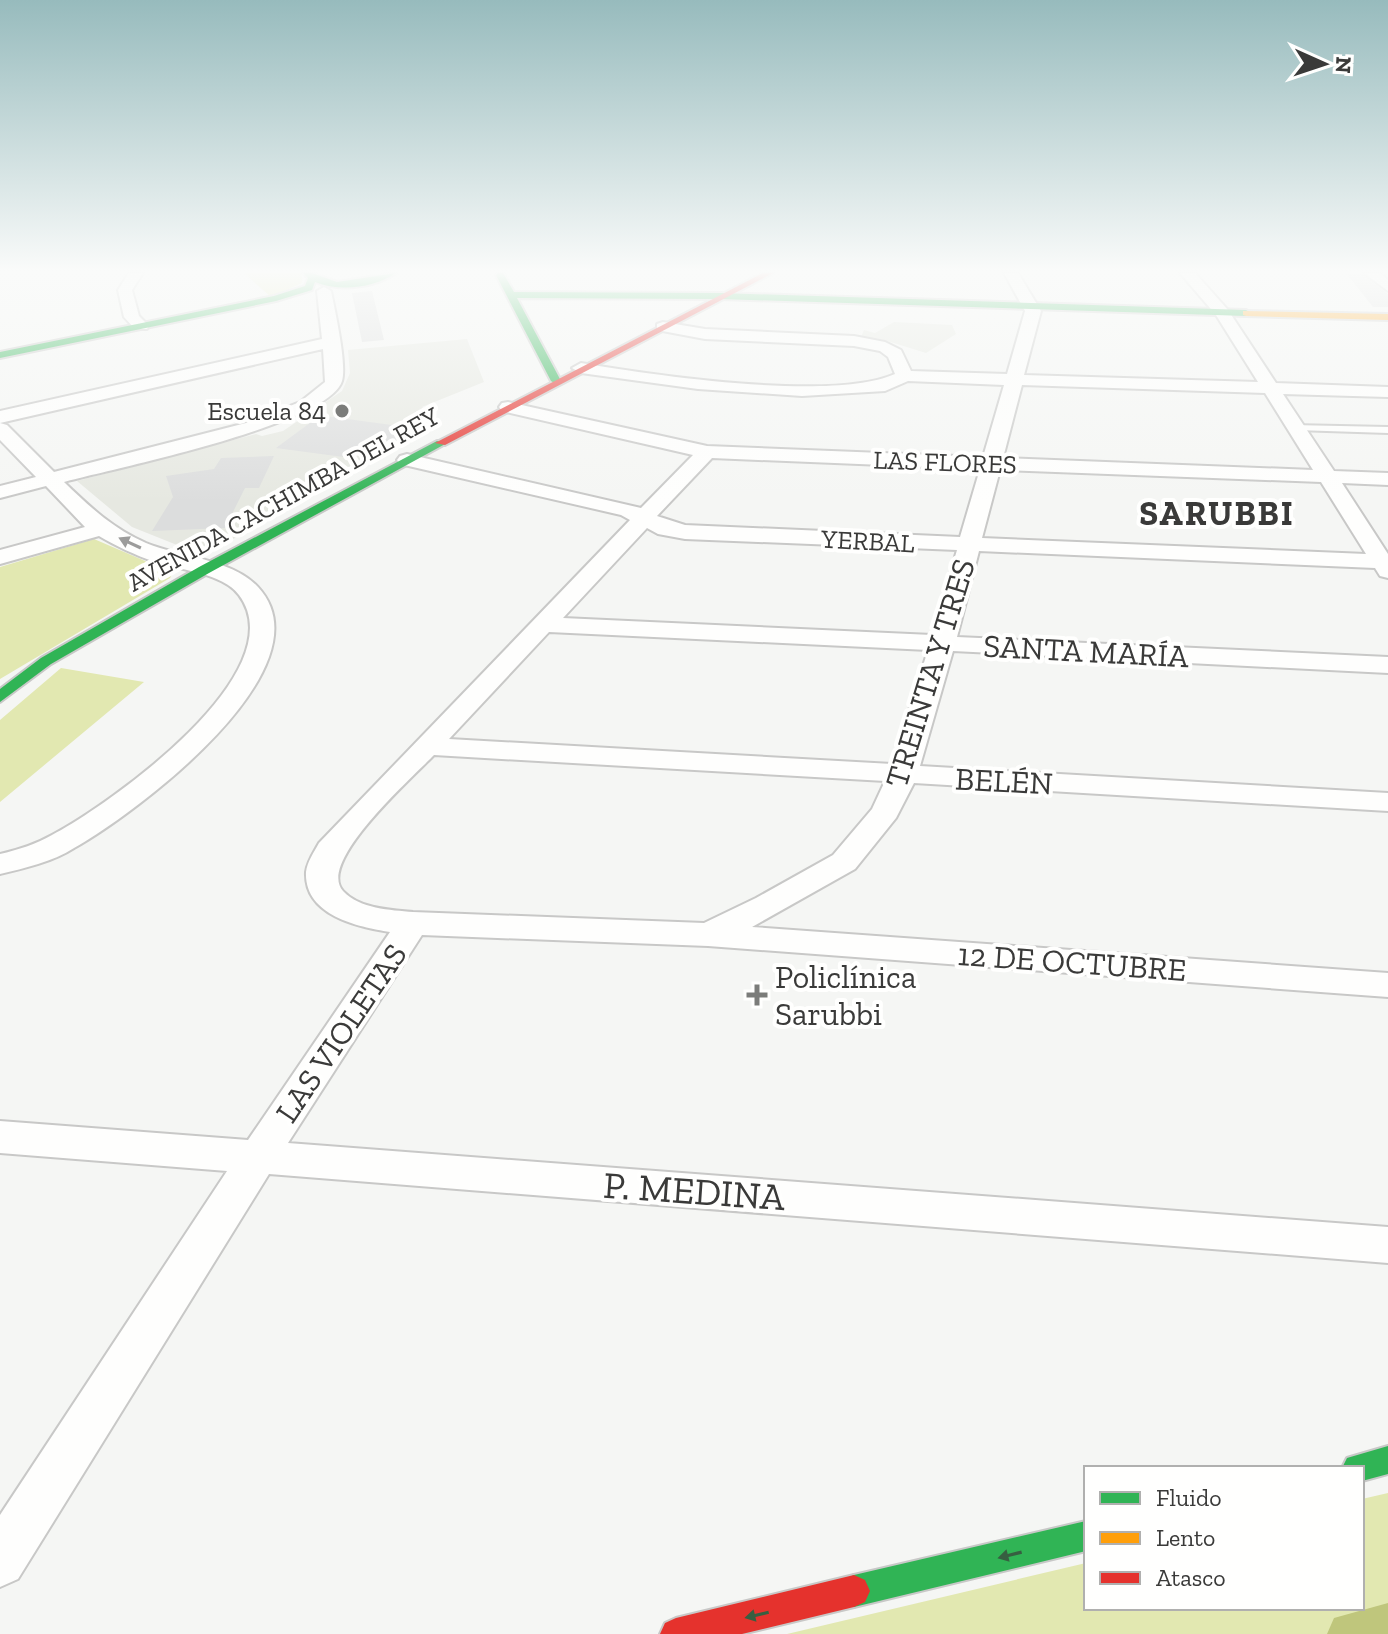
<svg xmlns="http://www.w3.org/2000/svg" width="1388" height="1634" font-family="'Zilla Slab',serif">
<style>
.built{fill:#e6e8e1}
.green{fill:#e2e8b1}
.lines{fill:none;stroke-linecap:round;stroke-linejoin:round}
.canal{fill:#bfc67c;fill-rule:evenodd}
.building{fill:#dcdddd}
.lane-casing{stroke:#c8c8c7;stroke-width:4}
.street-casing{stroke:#c8c8c7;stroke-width:4}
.fast-casing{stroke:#c8c8c7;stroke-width:4}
.slow-casing{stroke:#c8c8c7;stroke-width:4}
.jam-casing{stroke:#c8c8c7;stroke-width:4}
.lane{fill:#fefefd;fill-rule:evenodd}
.street{fill:#fefefd;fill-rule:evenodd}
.fast{fill:#30b455;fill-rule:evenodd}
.slow{fill:#ff9f0a;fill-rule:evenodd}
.jam{fill:#e5322d;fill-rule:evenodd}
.oneway{fill:#9c9c9b}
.oneway2{fill:#375f41}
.poi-dot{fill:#7b7c7a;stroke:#fffffe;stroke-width:3}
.labels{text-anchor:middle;stroke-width:8;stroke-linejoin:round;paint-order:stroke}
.far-poi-label{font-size:26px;fill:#3a3a39;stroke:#fffffe;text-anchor:end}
.far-street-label{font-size:26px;fill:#3a3a39;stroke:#fffffe}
.street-label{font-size:32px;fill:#3a3a39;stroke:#fffffe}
.poi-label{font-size:32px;fill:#3a3a39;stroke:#fffffe;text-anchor:start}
.far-district-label{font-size:34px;font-weight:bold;letter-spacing:2px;fill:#3a3a39;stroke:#fffffe}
.near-street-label{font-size:38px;fill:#3a3a39;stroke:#fffffe}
</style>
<rect width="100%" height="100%" fill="#f5f6f4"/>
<path class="built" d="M894 322 952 325 956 334 926 353 881 339 861 337 864 330 875 333Z
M467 339 484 382 422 407 434 417 421 435 215 549 192 551 132 527 77 481 256 434 262 436 283 431 342 391 350 373 348 350Z"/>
<path class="green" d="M244 273H302V283L271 297Z
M94 539 173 573 170 578 0 679V567Z
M61 668 144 682 0 802V720Z
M1388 1493V1634H787L1086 1563V1608H1362V1499Z"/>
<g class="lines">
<path class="canal" d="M1388 1603V1634H1327L1334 1618Z"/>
</g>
<path class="building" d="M1346 273H1361L1388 294V307H1373Z
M372 291 384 340 362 342 352 293Z
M325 416 414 428 378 458 355 454 351 458 276 448 318 417Z
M274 456 259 488H245L225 528 152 531 173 497 166 476 214 469 221 458Z"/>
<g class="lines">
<defs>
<path id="lane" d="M1292 425 1388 427V433L1296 430 1292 429Z"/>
<path id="street" d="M129 273H143L132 290 139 316 149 326 147 329H135L124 317 118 290Z
M1004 273H1018L1041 311 1024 375 1258 382 1216 315 1180 273H1195L1228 310 1276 383 1388 387V397L1283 394 1334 471 1388 473V485L1342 483 1388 554V578L1380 576 1375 568 979 551 957 637 1388 657V673L953 651 920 766 1388 793V811L914 783 896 818 855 869 752 927 1388 973V997L708 946 422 935 288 1143 1388 1227V1263L269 1174 18 1579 0 1587V1515L227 1171 0 1153V1121L248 1140 390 932C357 927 304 915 306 872 307 862 314 852 319 843L630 520 621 515 400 464 397 460 400 456 407 454 641 508 693 455 502 411 499 407 502 403 508 402 707 446 983 457 1004 385 908 381 885 391 802 396 698 389 581 373 572 368 581 363C652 375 832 402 895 374L888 357 880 351 854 346 705 339 657 330V324L663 322 705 329 854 336 885 342 901 350 911 371 1007 374 1025 311ZM1022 385 1265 393 1313 470 1003 458ZM712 458 980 469 960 537 685 525 657 516ZM1000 470 1321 482 1366 554 982 538ZM647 528 658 534 685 539 957 550 932 635 563 618ZM549 632 928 650 892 764 449 739ZM434 755 885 781 872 809 833 855 756 898 704 923 413 912C390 910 360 909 343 891 316 862 414 776 434 755Z
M1364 273H1380L1388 280V291Z
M324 287 331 291C335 311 347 364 342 381 329 425 112 469 64 482 90 507 112 528 146 543 180 557 232 559 258 587 332 667 135 814 74 848 52 862 25 868 0 874V854C18 850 36 844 52 835 109 805 297 672 239 595 223 573 179 570 155 562 135 555 116 546 99 536L0 564V550L85 527 46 486 0 498V486L36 477 0 440V423L7 425 54 472 246 423 300 402 325 382 323 349 0 423V411L322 339 317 291Z"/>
<path id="fast" d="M303 273H312L337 282 396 273C374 288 340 292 315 282L312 290 276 301 0 358V352L274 296 305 286 308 278Z
M498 273H503L514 292 721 293 1246 310 1251 313 1246 316 721 299 517 298 561 381 556 384 551 381 496 275Z
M437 441 447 443 209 573 51 664 0 702V689L41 658 199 567Z
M1388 1446V1474L1362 1481V1468H1342L1347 1458Z
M1086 1521V1551L854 1607 843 1602 838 1591 843 1580 854 1575Z"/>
<path id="slow" d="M1243 311 1388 314V320L1246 316 1243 315Z"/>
<path id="jam" d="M763 273H773L445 445 435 443Z
M854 1575 865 1580 870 1591 865 1602 854 1607 742 1634H660L665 1623 676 1618Z"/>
</defs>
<use href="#lane" class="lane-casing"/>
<use href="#street" class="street-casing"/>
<use href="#fast" class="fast-casing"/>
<use href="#slow" class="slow-casing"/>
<use href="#jam" class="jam-casing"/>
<use href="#lane" class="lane"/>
<use href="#street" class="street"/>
<use href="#fast" class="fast"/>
<use href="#slow" class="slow"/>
<use href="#jam" class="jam"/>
</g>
<defs><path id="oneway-solid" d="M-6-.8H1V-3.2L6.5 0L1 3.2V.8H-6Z" transform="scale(2)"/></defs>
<use class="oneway" href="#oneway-solid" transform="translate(130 543) rotate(-155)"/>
<g class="oneway2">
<use href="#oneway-solid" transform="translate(1010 1555) rotate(166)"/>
<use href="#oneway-solid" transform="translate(757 1615) rotate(167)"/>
</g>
<linearGradient id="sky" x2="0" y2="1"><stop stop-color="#97bbbd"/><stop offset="0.54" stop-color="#fafbfa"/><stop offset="1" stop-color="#fafbfa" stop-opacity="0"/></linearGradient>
<rect width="1388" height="502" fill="url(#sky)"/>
<g class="poi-dot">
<circle cx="342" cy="411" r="8"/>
<path d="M753 983h8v8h8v8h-8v8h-8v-8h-8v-8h8z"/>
</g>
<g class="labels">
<g class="far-poi-label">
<text x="326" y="420">Escuela 84</text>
</g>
<g class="far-street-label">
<text transform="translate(945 462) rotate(2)" y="9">LAS FLORES</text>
<text transform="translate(283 499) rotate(-29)" y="9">AVENIDA CACHIMBA DEL REY</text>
<text transform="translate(868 541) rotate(3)" y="9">YERBAL</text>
</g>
<g class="street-label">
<text transform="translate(1086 651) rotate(3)" y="11">SANTA MARÍA</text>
<text transform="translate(930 673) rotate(-73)" y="11">TREINTA Y TRES</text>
<text transform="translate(1004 781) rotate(3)" y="11">BELÉN</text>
<text transform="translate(1072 962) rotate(4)" y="11">12 DE OCTUBRE</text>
<text transform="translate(341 1033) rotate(-56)" y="11">LAS VIOLETAS</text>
</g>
<g class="poi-label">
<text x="775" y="988">Policlínica<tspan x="775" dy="37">Sarubbi</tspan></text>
</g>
<g class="far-district-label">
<text x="1217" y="525">SARUBBI</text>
</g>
<g class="near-street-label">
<text transform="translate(694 1191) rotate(4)" y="13">P. MEDINA</text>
</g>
</g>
<rect x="1084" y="1466" width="280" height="144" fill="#fffffe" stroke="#b0b0af" stroke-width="2"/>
<rect x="1100" y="1492" width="40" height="12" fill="#30b455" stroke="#b0b0af" stroke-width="2"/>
<text x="1156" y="1506" font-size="24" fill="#3a3a39">Fluido</text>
<rect x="1100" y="1532" width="40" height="12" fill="#ff9f0a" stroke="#b0b0af" stroke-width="2"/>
<text x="1156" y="1546" font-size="24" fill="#3a3a39">Lento</text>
<rect x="1100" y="1572" width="40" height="12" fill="#e5322d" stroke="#b0b0af" stroke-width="2"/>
<text x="1156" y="1586" font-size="24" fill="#3a3a39">Atasco</text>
<g transform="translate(1324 64) rotate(93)" stroke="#fffffe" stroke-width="6" paint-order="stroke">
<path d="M0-6L14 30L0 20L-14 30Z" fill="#3a3a39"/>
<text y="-12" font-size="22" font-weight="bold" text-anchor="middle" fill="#3a3a39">N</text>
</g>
</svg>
